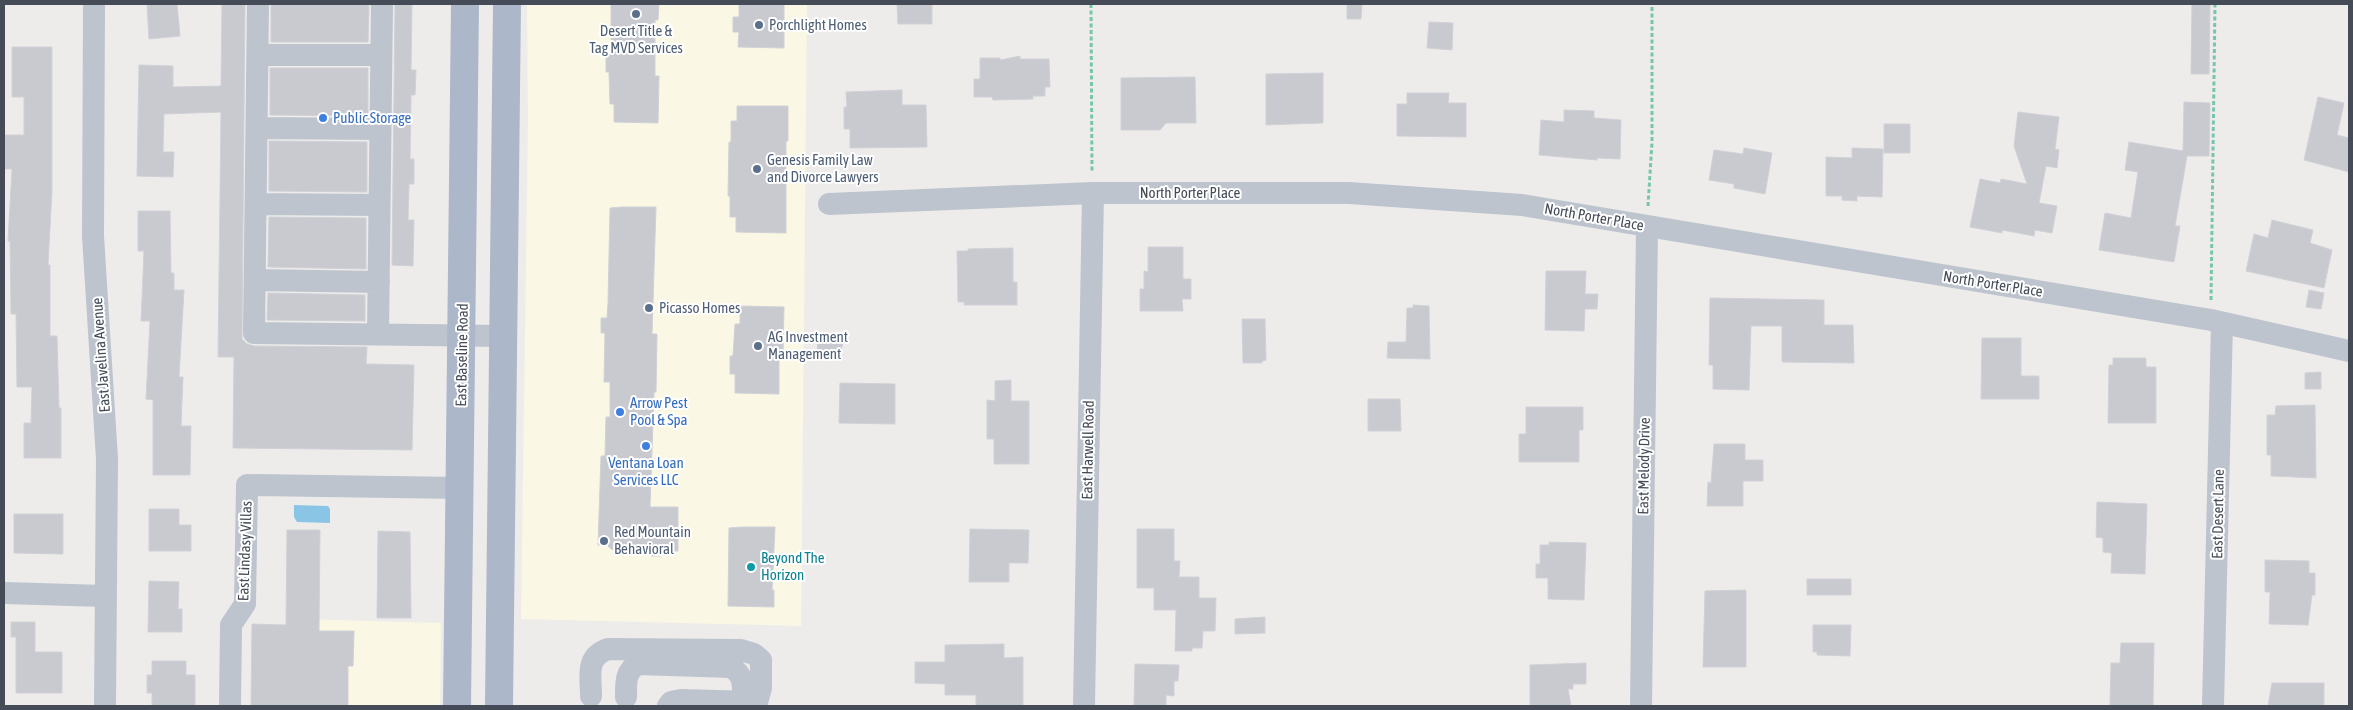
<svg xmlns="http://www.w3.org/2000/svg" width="2353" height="710" font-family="'Asap Condensed',sans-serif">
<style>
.commercial{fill:#faf7e4}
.water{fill:#8ac5e5}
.building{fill:#c9cad0;stroke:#d0d1d7}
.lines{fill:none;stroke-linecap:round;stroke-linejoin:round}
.path{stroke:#75c6aa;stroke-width:3;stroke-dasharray:4 2.5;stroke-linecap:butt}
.minor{stroke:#bdc4cd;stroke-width:22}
.major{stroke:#acb7c9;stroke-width:28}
.service-dot{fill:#5c6f8a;stroke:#fff;stroke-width:2}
.shop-dot{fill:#3f7fe0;stroke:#fff;stroke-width:2}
.culture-dot{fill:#0f9aa8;stroke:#fff;stroke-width:2}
.labels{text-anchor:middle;stroke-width:4;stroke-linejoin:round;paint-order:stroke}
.service-label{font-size:15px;fill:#4e5e75;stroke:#fff;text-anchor:start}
.shop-label{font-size:15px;fill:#366cbe;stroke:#fff;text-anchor:start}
.street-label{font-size:15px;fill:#454c57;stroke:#fff}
.culture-label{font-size:15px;fill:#0d838f;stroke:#fff;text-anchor:start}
</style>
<rect width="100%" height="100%" fill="#eeeceb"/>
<path class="commercial" d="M527 4H807L801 626 521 619 528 121Z
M299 619 441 623 440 706H298Z"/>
<path class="water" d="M294 505 328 506 330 509V523L297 522 294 517Z"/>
<path class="building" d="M147 4H177L180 36 149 39Z
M222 4H245L242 339 247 344 254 346 367 347 366 364 414 365 412 450 233 448 234 357H218L221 112 164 114 163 152H174L173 177 137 176 139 65 173 66V87L221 86Z
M271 4H369L368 42H271Z
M395 4H412L411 70H416L415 95H411L410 159H414V184H409L408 220H414L413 266 392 265Z
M611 4H659L658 20H655V76H659L658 123 614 122V104H610L609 72H606V54H611Z
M739 4H784V48L738 47 739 32H733V17H739Z
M897 4H932V24H898Z
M1347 4H1362L1361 19H1347Z
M2192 4H2210L2209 74H2191Z
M1429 22 1453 23 1452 50 1427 48Z
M12 47H52V191L48 265H50V336H57L59 408H61V458H24V423H31L32 387H17L16 314H11L10 241H8L12 169H4V135H24V97H12Z
M1020 56V59H1049L1050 87H1045V96H1033V99L993 100 992 97H974V79H980V58H1000V60Z
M270 68H368V116L270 115Z
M1323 73V123L1266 125V74Z
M1195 77 1196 123H1166L1160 130H1121V78Z
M902 90V105H926L927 147 850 148V129H844V107H847L846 92Z
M1407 93H1449L1448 103H1466V137L1397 136V104H1407Z
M2318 97 2344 103 2337 135 2349 138V172L2304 160Z
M2184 102 2210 103 2209 156H2187L2175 226H2180L2174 262 2099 250 2105 213 2131 218 2138 172 2125 170 2129 142 2183 151Z
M737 106H788V141H786V233L736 232V217H730V196H728L729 142H731V121H737Z
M1564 110 1594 111V118L1621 120 1620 159 1597 158V160L1539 155 1541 120 1564 122Z
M2018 112 2059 117 2055 149 2059 150 2057 168 2046 166 2039 203 2057 206 2052 233 2035 230 2034 236 2002 230V233L1970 227 1980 179 2000 183 2001 179 2027 184 2014 146Z
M1884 124H1910V153H1884Z
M269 141 367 142V192L269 191Z
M1744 148 1772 153 1765 194 1734 188V184L1709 180 1714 150 1743 154Z
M1852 148 1883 149 1882 197 1857 196V201L1842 200V196H1826V157L1852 158Z
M623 207H656L652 334H657L656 392H654L650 507H678V551H669L660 556H652L645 551 620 552 611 549 607 545H598L601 456H605L606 417H610V382H604L605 333H601V318H607L608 303 610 208Z
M138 211H170L171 273H174V290H184L179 377H183L181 426H191L190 475H153V400L146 399 150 321H141L144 251H138Z
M269 217 366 218V269L268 267Z
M2272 220 2313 230 2310 243 2332 250 2324 288 2246 271 2254 234 2268 238Z
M1148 247H1183V279H1191V299H1182L1183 311H1140V289H1144V271L1148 272Z
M1013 248V282H1017V305H964V302H958L957 251H968V249Z
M1546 271H1586L1585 294H1598L1597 309H1585L1584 331 1545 330Z
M2309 290 2324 293 2321 309 2306 307Z
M268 293 365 295V321L267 320Z
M1710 298 1824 300V325H1853L1854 363 1782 362V326H1751L1749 390 1713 389V365H1709Z
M1413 305 1429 306 1430 359 1387 358 1388 342H1406L1407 308H1413Z
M740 306 784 307 783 353H779V394L735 393V374H730V356H733L735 324H740Z
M1242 319H1265L1266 360 1262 361V363H1243Z
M817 334 845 335 839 358H818Z
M1982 338H2021V376H2039V399H1981Z
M2113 358H2146V367H2156V423H2108L2109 365H2113Z
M2321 372V389H2305V373Z
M1011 380V401H1029V464H994V439H987V400L995 401V381Z
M840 383 895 384V424L839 423Z
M1368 399H1400L1401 431H1368Z
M2315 405 2316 478 2271 476V455H2267V415H2275L2276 406Z
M1526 407H1583V430H1579V462H1519V434H1526Z
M1714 444H1745V460H1763V481H1743V506H1707L1708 482 1711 483Z
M2097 502 2147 504 2145 574 2111 573 2112 553 2103 552V538L2096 537Z
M149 509H179V525H191V551H149Z
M14 514H63V554L14 553Z
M742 527H775L772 590H774V607L728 606 729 528Z
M970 529 1029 530 1028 563H1009V582H969Z
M1137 529H1174V561H1180L1179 577H1199V598H1216L1215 631H1203L1202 648H1192V651H1175L1176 610H1154V588H1137Z
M287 530H320L319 631H354L353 666H348V706H251L252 624 286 625Z
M378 531 410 532 411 618H377Z
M1549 542 1586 543 1584 600 1548 599V578H1536V564H1540V545H1549Z
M2265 560 2309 561V573H2315V595H2312L2308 625 2269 624 2270 592H2265Z
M1807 579H1851V595H1807Z
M149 581 179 582 178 609H182V632H148Z
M1746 590V667H1703L1705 591Z
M1265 617V633L1235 634V619Z
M11 622H35V652H62V693H16V637H11Z
M1813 625H1851L1850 656 1817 655V652H1813Z
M2121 643H2154L2153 706H2110L2111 663H2120Z
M1004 644V658L1023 657V706H976V695H945V684L915 683V662H945V645Z
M152 661H186V675H195V706H152V693H147V675H152Z
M1586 663V684H1573V689H1568L1571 706H1530V665Z
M1135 664 1179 665 1178 681H1174V696L1166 695V706H1134Z
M2272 683H2324V706H2268Z"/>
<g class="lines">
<path class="path" d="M1091 4 1092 173
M1648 206 1652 142V4
M2211 300 2215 4"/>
<path class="minor" d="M94 4 93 236 107 459 105 706
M258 4 254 333 503 336
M258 55H381
M257 128 380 129
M256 204 379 205
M829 204 1093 193H1349L1522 205 2211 320 2349 351
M255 280 379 282
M378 334 382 4
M4 593 105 596
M591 696C591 676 585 657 608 649L741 650 754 654 761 660V688L756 706
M626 697C626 683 625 671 638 664L731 667C745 676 743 686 743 701
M230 706 231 625 245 604 247 485 460 488
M668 706 671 702 681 700 757 702
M1084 706 1093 193
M1641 706 1647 227
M2213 706 2222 323"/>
<path class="major" d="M457 706 465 4
M499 706 507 4"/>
</g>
<g class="service-dot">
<circle cx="636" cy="14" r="5"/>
<circle cx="759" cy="25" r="5"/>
<circle cx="757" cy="169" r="5"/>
<circle cx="649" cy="308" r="5"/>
<circle cx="758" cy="346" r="5"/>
<circle cx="604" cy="541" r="5"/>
</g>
<g class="shop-dot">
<circle cx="323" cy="118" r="5"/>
<circle cx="620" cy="412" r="5"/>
<circle cx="646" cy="446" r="5"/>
</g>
<circle class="culture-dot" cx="751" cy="567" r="5"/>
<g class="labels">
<g class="service-label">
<text x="769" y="30">Porchlight Homes</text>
<text x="636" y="36" text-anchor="middle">Desert Title &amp;<tspan x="636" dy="17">Tag MVD Services</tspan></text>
<text x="767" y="165">Genesis Family Law<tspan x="767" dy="17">and Divorce Lawyers</tspan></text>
<text x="659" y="313">Picasso Homes</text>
<text x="768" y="342">AG Investment<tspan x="768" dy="17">Management</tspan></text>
<text x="614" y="537">Red Mountain<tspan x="614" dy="17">Behavioral</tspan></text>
</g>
<g class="shop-label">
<text x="333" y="123">Public Storage</text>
<text x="630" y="408">Arrow Pest<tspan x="630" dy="17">Pool &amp; Spa</tspan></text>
<text x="646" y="468" text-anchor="middle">Ventana Loan<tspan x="646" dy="17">Services LLC</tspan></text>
</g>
<g class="street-label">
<text x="1190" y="198">North Porter Place</text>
<text transform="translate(1594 217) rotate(10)" y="5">North Porter Place</text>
<text transform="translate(1993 284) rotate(9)" y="5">North Porter Place</text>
<text transform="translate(101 355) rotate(-94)" y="5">East Javelina Avenue</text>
<text transform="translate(462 355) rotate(-89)" y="5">East Baseline Road</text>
<text transform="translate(1088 450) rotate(-89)" y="5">East Harwell Road</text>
<text transform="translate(1644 466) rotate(-89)" y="5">East Melody Drive</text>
<text transform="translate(2218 514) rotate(-89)" y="5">East Desert Lane</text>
<text transform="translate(245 551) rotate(-88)" y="5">East Lindasy Villas</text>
</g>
<g class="culture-label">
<text x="761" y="563">Beyond The<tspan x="761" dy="17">Horizon</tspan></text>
</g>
</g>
<rect width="2353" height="710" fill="none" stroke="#454c57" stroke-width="10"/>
</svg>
